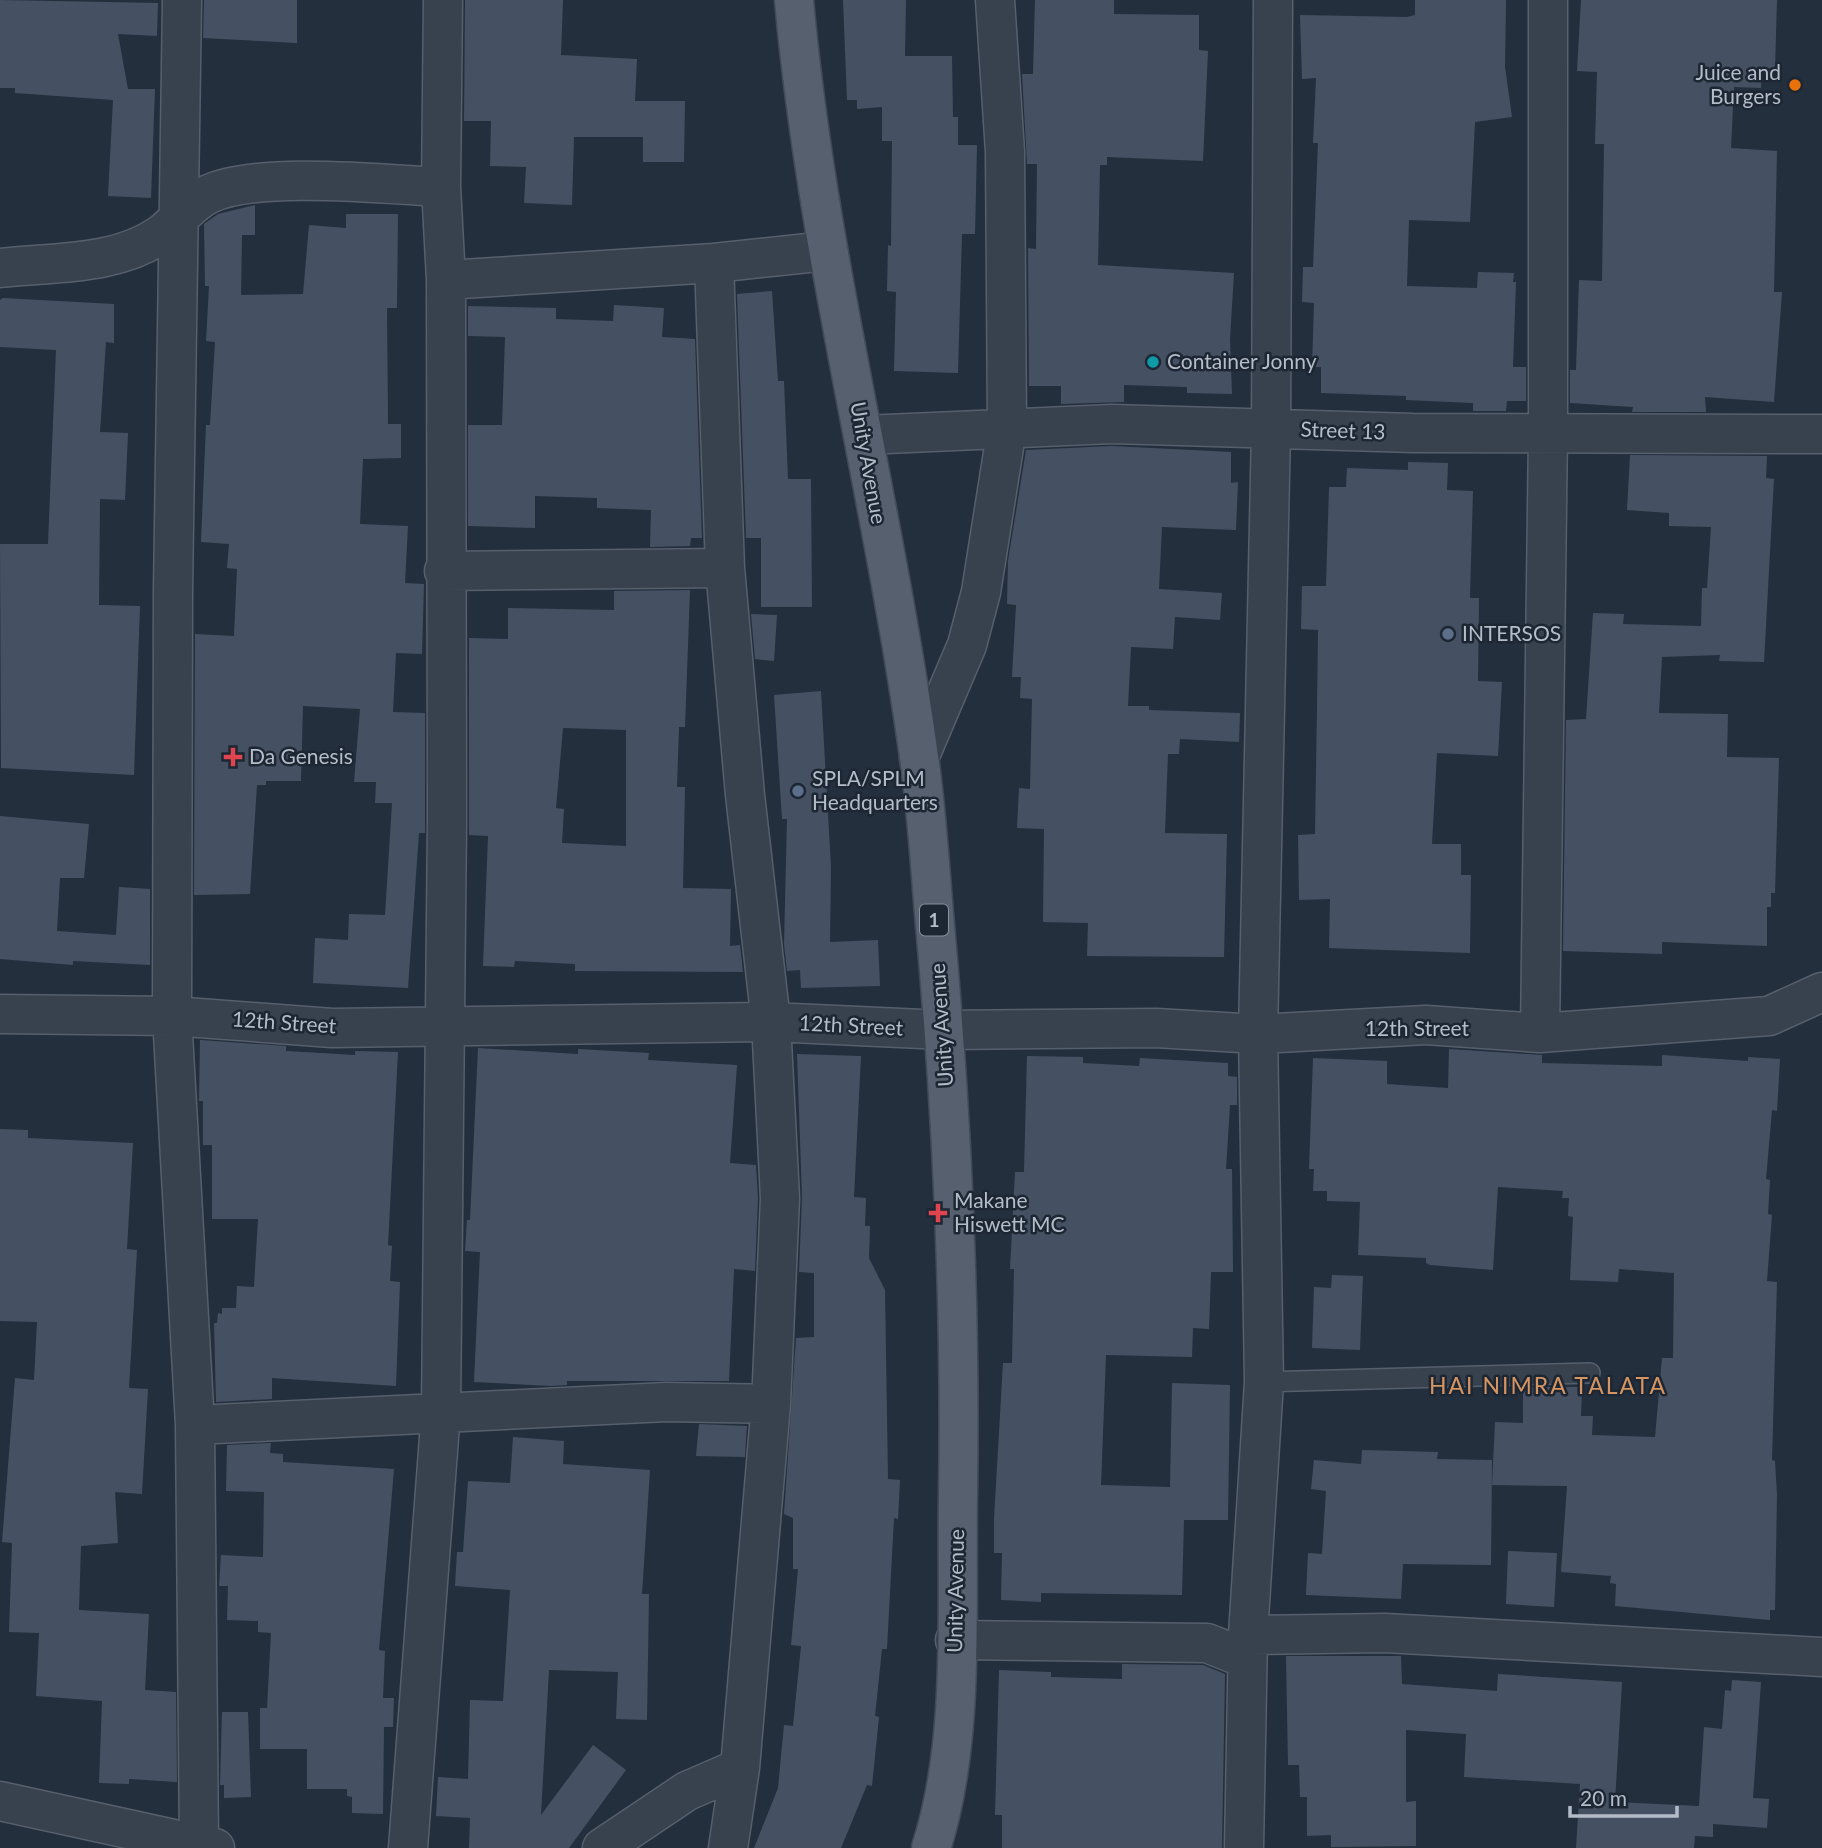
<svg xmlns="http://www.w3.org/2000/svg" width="1822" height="1848" font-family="Lato,sans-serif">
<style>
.building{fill:#455162;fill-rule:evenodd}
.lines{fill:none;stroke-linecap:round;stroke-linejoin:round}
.service-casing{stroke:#565f6c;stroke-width:22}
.minor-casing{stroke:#565f6c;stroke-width:41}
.primary-casing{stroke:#414a57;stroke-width:41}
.service{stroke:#38414e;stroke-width:19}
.minor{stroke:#38414e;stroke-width:38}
.primary{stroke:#56606e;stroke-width:38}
.food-dot{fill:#e8710a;stroke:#1d2633;stroke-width:2.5}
.culture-dot{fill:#0f9aa8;stroke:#1d2633;stroke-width:2.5}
.service-dot{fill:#5c6f8a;stroke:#1d2633;stroke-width:2.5}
.health-dot{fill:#e0444e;stroke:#1d2633;stroke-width:2.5}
.labels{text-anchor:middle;stroke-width:5;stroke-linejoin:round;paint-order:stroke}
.shield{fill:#1d2633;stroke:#878f9c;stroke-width:2}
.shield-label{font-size:19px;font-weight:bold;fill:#b4bcc9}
.poi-label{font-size:21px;fill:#b4bcc9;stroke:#1d2633;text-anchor:start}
.street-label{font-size:21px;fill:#b4bcc9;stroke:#1d2633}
.neighbourhood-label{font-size:23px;letter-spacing:2px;fill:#d59563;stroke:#1d2633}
</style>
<rect width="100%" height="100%" fill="#242f3e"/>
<path class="building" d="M0 0 158 3 157 36 118 34 128 89H155L151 198 108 196 113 100 15 93V88H0Z
M204 0H297V43L203 38Z
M465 0H563L561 55 637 59 635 101H685L684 162H643V137H574L572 205 524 203 526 167 490 166 491 121H464Z
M843 0H906L905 56H952L953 117H958V145H977L975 234H962L958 373 894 371 896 292 887 291 888 245 891 246 892 141H882V107L857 109V100H847Z
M1035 0H1114V14L1199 15V50L1208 51 1203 161 1107 157V165H1100L1098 265 1234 273 1230 339 1232 394 1187 393V387L1124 385V402L1061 404V386H1029L1028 248 1036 249 1037 164H1027L1022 74H1033Z
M1415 0H1506L1505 67 1512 117 1475 122 1470 222 1409 220 1407 286 1477 288 1478 272 1514 273 1513 282H1516L1513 367H1526V401H1507L1506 411H1473V403L1406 400V396L1321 393V367H1312L1314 303 1302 302 1303 267H1313L1318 143H1313L1316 78 1302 79 1300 15 1407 17 1415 15Z
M1581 0H1777L1775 69 1762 68 1761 88 1734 87 1731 148 1777 151 1774 292H1782L1774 402 1705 397 1706 412H1632L1633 407 1570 403V370H1576L1579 280 1602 281 1604 144H1595L1597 72 1577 71Z
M255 205V235H242L241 295 303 294 309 225 346 228V214H398L397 308H387L388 424H401V458L363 459 360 524 408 526 405 583 424 584 422 654 396 653 393 712 425 713V833H419L408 988 313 983 315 938 348 940 349 914 385 915 392 803H375L376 782H354L360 709 303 706 301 781H266V785H257L250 894 194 895 195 634 234 636 237 569 227 568 229 544 201 542 206 425H210L215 342 206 341 209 286H205L204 224 218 214Z
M772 291 778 381H784L788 479H811L812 607H761V538H746L737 294Z
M3 298 114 304V343L106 342 100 432 128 433 125 500 100 499 99 605 140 606 134 775 1 768 0 544H48L56 350 0 347V300Z
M614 305 664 308 662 337 695 339 702 538H691L690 546 650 547 651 510 597 508V498L535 496V528L468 526V425H502L505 337 468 336V306L556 308V319L613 321Z
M1112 446 1231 452V483L1238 482 1236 530 1162 527 1159 589 1222 593 1220 620 1175 617 1173 649 1131 647 1128 706H1149V710L1240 713 1239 742 1180 739 1179 754H1168L1165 833 1227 834 1224 957 1087 956 1088 923 1043 922 1044 829 1017 828 1019 788 1030 789 1032 699 1020 698 1021 677H1012L1016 605 1007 604 1008 561 1026 450Z
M1630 455 1767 456 1766 478 1774 479 1764 662 1719 661 1720 655 1662 657 1659 713 1728 714 1727 757 1779 758 1775 893H1771V907H1767V946L1662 942V954L1563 951 1566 720 1586 719 1593 613 1624 614 1623 624 1701 626 1702 588H1707L1711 527 1669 526V513L1627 510Z
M1408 462 1448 463 1447 490 1473 491 1470 598H1479L1478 681 1502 682 1498 756 1437 753 1432 844H1461V875H1471L1470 953 1329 948 1330 899 1299 900 1298 835 1315 834 1317 709 1318 630 1301 629 1302 586H1326L1329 487H1346L1347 468 1408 470Z
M690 590 685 727H679L677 787H685L683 888 731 889 730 946 740 945 743 972 575 971V964L515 961 514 967 483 966 488 836 469 835V638L508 639V608L614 610V591ZM563 728 626 730V846L562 843 564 809 556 808Z
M751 614 777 615 774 661 755 659Z
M821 691 831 867 830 942 878 940 880 986 801 988 800 970 787 971 784 944 787 819H782L774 695Z
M0 816 89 824 84 878H60L57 931 116 935 119 887 150 889V965L73 961V965L0 959Z
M200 1040 286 1046V1051L355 1055V1051L398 1052 388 1245 392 1246 390 1281 400 1282 396 1386 272 1378V1399L216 1402 214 1323H217L218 1313 222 1314V1308H236L237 1286 254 1287 258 1219H212V1145H203V1101H199Z
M478 1048 578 1054V1049L649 1053 648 1060 737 1065 730 1163 756 1165 758 1198 755 1271 734 1269 729 1381H567V1385L551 1386 474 1382 480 1252 465 1251 467 1220H470Z
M1449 1049 1542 1055V1063L1662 1066V1055L1748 1061V1057L1780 1059 1777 1111 1772 1110 1766 1179 1770 1180 1768 1214 1772 1215 1767 1281 1777 1282 1772 1460 1775 1461 1777 1495 1776 1553 1775 1610H1770V1620L1615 1606 1616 1584 1610 1583 1611 1576 1561 1572 1567 1486 1492 1485 1495 1422 1523 1423V1387H1582L1581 1416H1593L1592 1435 1655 1437 1662 1358H1673L1674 1273 1619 1269 1618 1282 1570 1280 1573 1217 1568 1216 1569 1198H1562L1563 1191 1498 1187 1493 1270 1430 1265 1426 1263V1258L1358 1255 1360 1202 1327 1201V1191H1313L1314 1169H1309L1313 1058 1387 1061V1084L1448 1088Z
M797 1054 861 1056 854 1197 866 1198 865 1226H870L869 1258 885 1290 888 1479 900 1480 898 1519 894 1518 887 1649H882L875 1716 879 1717 872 1786 867 1785 841 1848H754L778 1788 784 1725 793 1726 801 1646 791 1645 798 1569H793V1518L784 1514 796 1338 814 1337V1273L799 1272 802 1197Z
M1027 1056 1083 1057V1063L1139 1066 1140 1058 1228 1063V1076L1237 1077V1105H1230L1226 1169H1232L1233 1272H1211L1209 1329 1193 1328 1192 1357 1106 1355 1101 1485 1170 1487 1172 1383 1230 1385 1228 1520H1184L1182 1595 1041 1593V1602L1001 1600 1002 1553H994V1519L1003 1363H1012L1014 1269H1010L1015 1172H1024Z
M0 1129 28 1130V1138L133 1143 127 1249 137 1250 129 1388 148 1389 142 1494 115 1492 118 1543 81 1546 79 1610 149 1614 145 1690 176 1692 177 1782 129 1779V1784L99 1783 102 1701 36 1696 39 1633 9 1632 12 1543 2 1542 15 1378 34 1380 37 1322 0 1321Z
M1332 1275 1363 1276 1360 1350 1312 1348 1314 1287 1331 1288Z
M699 1424 747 1426 745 1457 696 1456Z
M513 1437 564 1441 563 1464 650 1470 642 1594H649L647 1720 616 1719 618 1672 549 1670 541 1815 593 1745 626 1770 569 1848H469L470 1818 436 1816 438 1777 468 1779 470 1700 503 1701 510 1590 455 1586 457 1552H463L468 1481 510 1483Z
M271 1443 270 1453 283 1454V1462L394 1469 379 1650 385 1651 383 1698H394L393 1727H384L383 1814 352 1813V1797L347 1796V1789H307V1749H260V1708H267L271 1633 258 1632V1621L227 1620 228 1586H219L221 1555 263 1557 264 1492 226 1491 227 1445Z
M1362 1450 1438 1452 1437 1459 1492 1460 1491 1565 1403 1564 1401 1599 1306 1595 1308 1553 1322 1554 1326 1491 1311 1489 1314 1460 1361 1464Z
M1508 1551 1557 1553 1554 1607 1506 1604Z
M1286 1656H1401L1402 1684 1497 1691 1498 1674 1622 1682 1615 1802 1699 1806 1704 1727 1722 1729 1725 1690 1731 1691 1732 1680 1761 1682 1753 1798 1769 1799 1767 1828 1713 1824V1837L1695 1836 1694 1848H1576L1580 1784 1464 1777 1466 1734 1406 1730V1802L1416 1801V1846L1331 1847V1835L1307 1836V1797H1300L1299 1765H1288Z
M1122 1664 1203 1665 1225 1674 1222 1848H1002V1815H995L999 1670 1051 1672V1677L1122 1679Z
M222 1712H248L251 1797 224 1798V1785H220Z"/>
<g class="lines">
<defs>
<path id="service" d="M1264 1382 1590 1373"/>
<path id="minor" d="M182 0 173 591 172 1016 195 1425 199 1845
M714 263 725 568 745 795 771 1022 780 1198 771 1404 740 1768 728 1848
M0 268C53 262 119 266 164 232 179 220 190 203 209 194 259 171 383 184 441 187
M446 280 714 263 827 251
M864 435 1112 424 1413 433 1822 434
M444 571 725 568
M919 758 967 645 981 592 1007 428 1005 152 995 0
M0 1014 172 1016 332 1028 771 1022 944 1030 1156 1028 1258 1034 1426 1025 1540 1033 1769 1016 1822 992
M1540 1033 1548 432V0
M195 1425 666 1402 771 1404
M1248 1635 1385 1633 1822 1657
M955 1640 1207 1643 1247 1659
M0 1801 215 1848
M408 1848 441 1411 447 819 446 280 441 187 443 0
M602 1848 687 1791 740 1768
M1244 1848 1248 1635 1264 1382 1258 1034 1271 429 1273 0"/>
<path id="primary" d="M794 0C817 255 884 504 919 757 927 812 930 869 935 925 952 1114 961 1305 958 1495 956 1607 966 1741 931 1848"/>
</defs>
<use href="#service" class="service-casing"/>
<use href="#minor" class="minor-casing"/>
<use href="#primary" class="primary-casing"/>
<use href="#service" class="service"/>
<use href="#minor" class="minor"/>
<use href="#primary" class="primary"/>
</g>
<circle class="food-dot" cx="1795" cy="85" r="7"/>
<circle class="culture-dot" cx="1153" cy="362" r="7"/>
<g class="service-dot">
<circle cx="1448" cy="634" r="7"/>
<circle cx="798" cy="791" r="7"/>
</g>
<g class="health-dot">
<path d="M229.5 746.5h7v7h7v7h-7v7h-7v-7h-7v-7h7z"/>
<path d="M934.5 1202.5h7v7h7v7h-7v7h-7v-7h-7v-7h7z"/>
</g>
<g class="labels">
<rect class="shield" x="920" y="904.5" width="28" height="31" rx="5"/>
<g class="shield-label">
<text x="934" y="927">1</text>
</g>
<g class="poi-label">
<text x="1781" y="80" text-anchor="end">Juice and<tspan x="1781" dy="24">Burgers</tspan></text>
<text x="1167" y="369">Container Jonny</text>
<text x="1462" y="641">INTERSOS</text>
<text x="249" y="764">Da Genesis</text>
<text x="812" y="786">SPLA/SPLM<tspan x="812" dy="24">Headquarters</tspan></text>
<text x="954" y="1208">Makane<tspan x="954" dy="24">Hiswett MC</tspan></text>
</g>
<g class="street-label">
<text transform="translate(1343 431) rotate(2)" y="7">Street 13</text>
<text transform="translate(868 463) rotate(80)" y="7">Unity Avenue</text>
<text transform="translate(284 1023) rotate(4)" y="7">12th Street</text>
<text transform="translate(942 1025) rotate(-94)" y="7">Unity Avenue</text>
<text transform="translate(851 1026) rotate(3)" y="7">12th Street</text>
<text x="1417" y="1036">12th Street</text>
<text transform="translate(956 1591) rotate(-89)" y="7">Unity Avenue</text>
</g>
<g class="neighbourhood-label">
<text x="1548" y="1394">HAI NIMRA TALATA</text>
</g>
</g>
<path d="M1570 1806v10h107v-10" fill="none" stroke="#b4bcc9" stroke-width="3.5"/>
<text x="1580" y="1806" font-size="21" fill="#b4bcc9" stroke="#1d2633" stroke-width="5" paint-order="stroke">20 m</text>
</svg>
